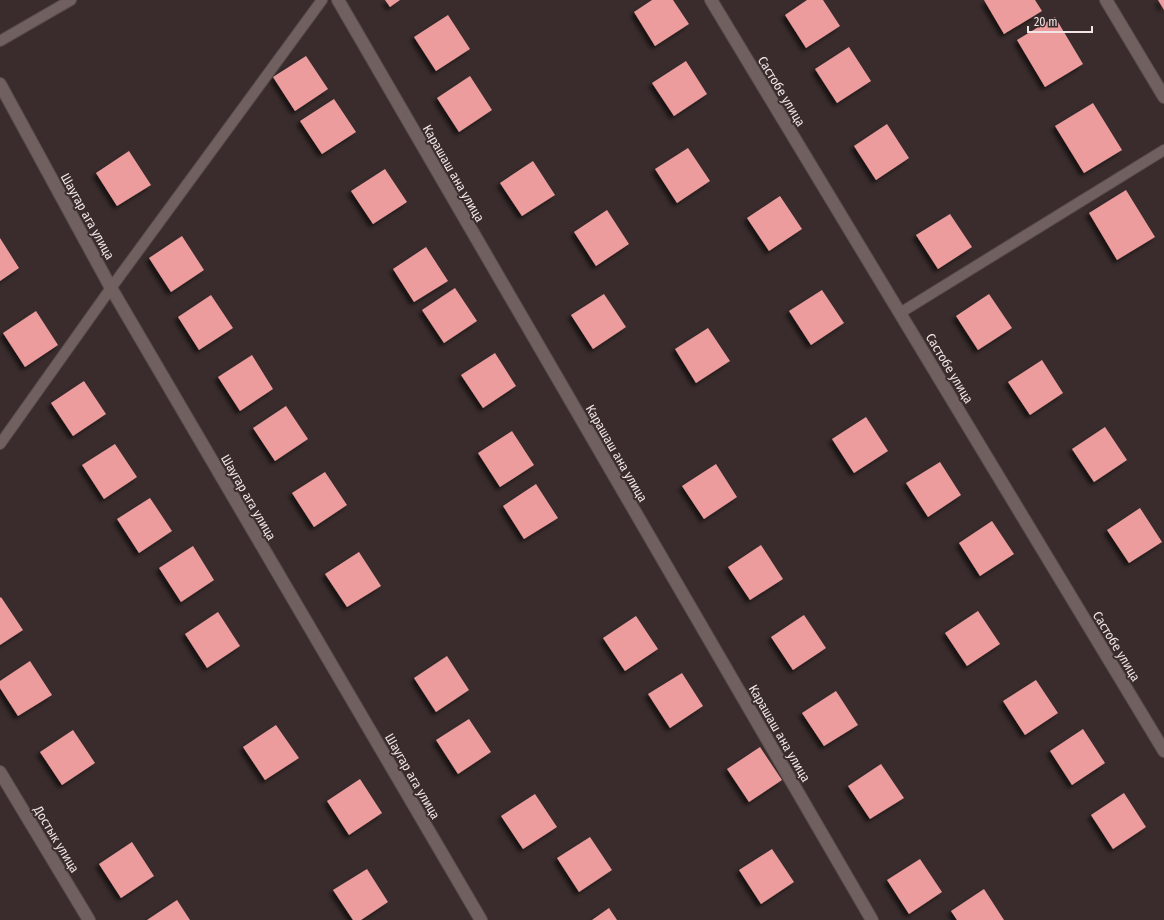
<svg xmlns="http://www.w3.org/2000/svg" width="1164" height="920" font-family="'Fira Sans Condensed',sans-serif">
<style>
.building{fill:#ec9c9d;filter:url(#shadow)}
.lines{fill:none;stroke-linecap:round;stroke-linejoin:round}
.lane-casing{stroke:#574b4b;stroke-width:12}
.street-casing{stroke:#574b4b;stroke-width:14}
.lane{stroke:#716060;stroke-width:10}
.street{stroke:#716060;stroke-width:12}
.labels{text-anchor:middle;stroke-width:4;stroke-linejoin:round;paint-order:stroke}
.street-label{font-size:13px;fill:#f0e6e6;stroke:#3a2c2c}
</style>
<defs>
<filter id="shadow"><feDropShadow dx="-3.5" dy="3.5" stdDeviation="2" flood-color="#0009"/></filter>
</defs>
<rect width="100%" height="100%" fill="#3a2c2c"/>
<path class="building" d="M385 0H400L390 7Z
M652 0H673L689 24 655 46 634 12Z
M807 0H823L840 26 806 48 785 15Z
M984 0H1035L1042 11 1004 34Z
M1158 0H1164V10Z
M448 15 470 49 436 71 414 37Z
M1055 17 1083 64 1045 87 1017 40Z
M849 47 871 81 837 103 815 69Z
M306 56 328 89 295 111 273 77Z
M686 61 707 94 674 116 652 83Z
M470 76 492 110 459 132 437 98Z
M334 99 356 132 322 154 300 121Z
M1093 103 1122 150 1084 173 1055 126Z
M887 124 909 158 876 180 854 146Z
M688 148 710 181 677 203 655 169Z
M129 151 151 185 117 206 96 173Z
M533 161 555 195 522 216 500 183Z
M385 169 407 202 373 224 351 191Z
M1126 190 1155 237 1117 260 1089 213Z
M780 196 802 229 769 251 747 218Z
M607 210 629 244 596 266 574 232Z
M950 214 972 247 938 269 916 235Z
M182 236 204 270 171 292 149 258Z
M0 238 19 268 0 281Z
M426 247 448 281 414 302 393 269Z
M455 288 477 321 444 343 422 310Z
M822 290 844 323 811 345 789 311Z
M604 294 626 327 593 349 571 315Z
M989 294 1012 328 978 350 956 316Z
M211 295 233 328 199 350 178 317Z
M36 311 58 345 25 367 3 333Z
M708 328 730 361 696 383 675 349Z
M495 353 516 386 483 408 461 375Z
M252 355 273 389 240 411 218 377Z
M1042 360 1063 393 1030 415 1008 382Z
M84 381 106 414 73 436 51 403Z
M286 406 308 439 275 461 253 428Z
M866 417 888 451 854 473 832 439Z
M1105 427 1127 460 1094 482 1072 449Z
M512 431 534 465 500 487 478 453Z
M115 444 137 477 104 499 82 465Z
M940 462 961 495 928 517 906 483Z
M716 464 737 497 704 519 682 486Z
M325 472 347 505 314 527 292 493Z
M536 484 558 518 524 539 503 506Z
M150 498 172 531 139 553 117 519Z
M1140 508 1162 542 1129 563 1107 530Z
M992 521 1014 554 980 576 959 543Z
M761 545 783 579 750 600 728 567Z
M193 546 214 580 181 602 159 568Z
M359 552 381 586 347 607 325 574Z
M1 597 23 630 0 645V598Z
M978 611 1000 644 967 666 945 633Z
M218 612 240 646 207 668 185 634Z
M804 615 826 648 793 670 771 637Z
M636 616 658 649 625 671 603 638Z
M447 656 469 690 436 712 414 678Z
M30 661 52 695 18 716 0 688V681Z
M682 673 703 706 670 728 648 694Z
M1036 680 1058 713 1025 735 1003 701Z
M836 691 858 725 824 746 802 713Z
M469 719 491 752 458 774 436 740Z
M276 725 299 758 265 780 243 747Z
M1083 729 1105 763 1072 785 1050 751Z
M73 730 95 763 62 785 40 752Z
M760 747 782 780 749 802 727 769Z
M881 764 904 798 870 819 848 786Z
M360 779 382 813 349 835 327 801Z
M1124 793 1146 827 1113 849 1091 815Z
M535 794 557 827 523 849 501 816Z
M590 837 612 870 579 892 557 858Z
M132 842 154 876 121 898 99 864Z
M772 849 794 882 761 904 739 870Z
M920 859 942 892 909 914 887 880Z
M367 869 388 902 361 920H353L333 890Z
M984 889 1004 920H957L951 911Z
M177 900 190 920H147Z
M609 908 617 920H592Z"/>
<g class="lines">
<defs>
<path id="lane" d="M0 41 71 0
M900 313 1164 150
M0 444 111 288 322 0"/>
<path id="street" d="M338 0 872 920
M711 0 1164 751
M1106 0 1164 97
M0 84 111 288 481 920
M0 772 89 920"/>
</defs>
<use href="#lane" class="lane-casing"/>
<use href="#street" class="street-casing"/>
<use href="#lane" class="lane"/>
<use href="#street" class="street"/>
</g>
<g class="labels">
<g class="street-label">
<text transform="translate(782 91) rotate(59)" y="5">Састобе улица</text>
<text transform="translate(454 173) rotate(60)" y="5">Карашаш ана улица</text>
<text transform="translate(88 216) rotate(61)" y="5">Шаугар ага улица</text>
<text transform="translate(950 368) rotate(59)" y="5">Састобе улица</text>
<text transform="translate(617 453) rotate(60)" y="5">Карашаш ана улица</text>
<text transform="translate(249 497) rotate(60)" y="5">Шаугар ага улица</text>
<text transform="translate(1117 646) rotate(59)" y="5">Састобе улица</text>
<text transform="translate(780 733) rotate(60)" y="5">Карашаш ана улица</text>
<text transform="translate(413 776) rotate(60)" y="5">Шаугар ага улица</text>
<text transform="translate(57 839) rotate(59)" y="5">Достык улица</text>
</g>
</g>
<path d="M1028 26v6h64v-6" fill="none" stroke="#f0e6e6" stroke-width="2"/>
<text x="1034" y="26" font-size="12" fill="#f0e6e6" stroke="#3a2c2c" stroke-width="3" paint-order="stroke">20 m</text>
</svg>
